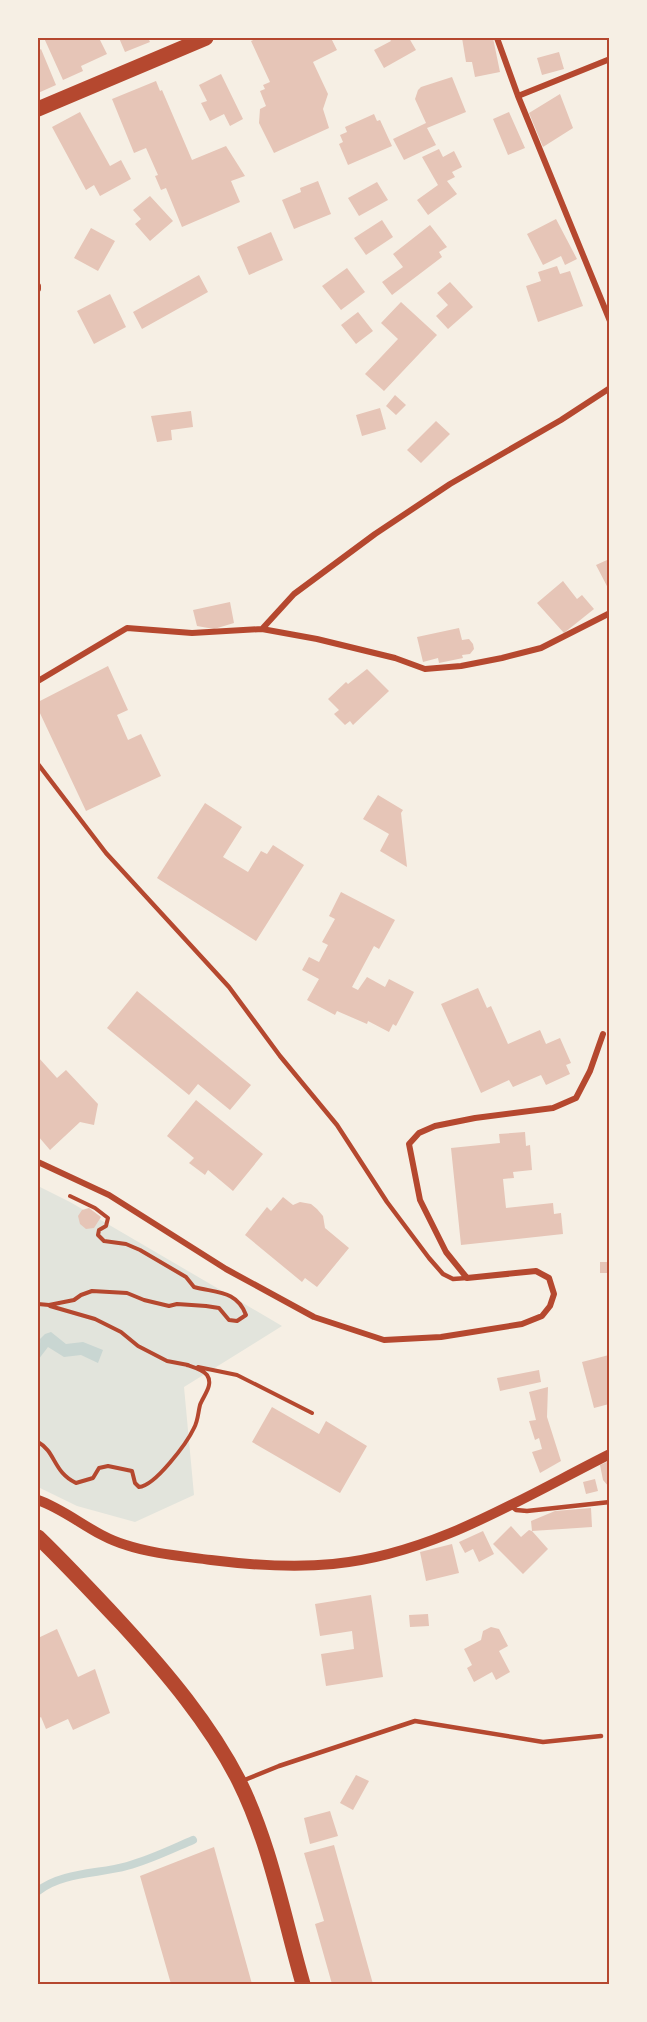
<svg xmlns="http://www.w3.org/2000/svg" width="647" height="2022" font-family="'Open Sans',sans-serif">
<style>
.green{fill:#e2e4dc}
.water{fill:#c9d6d2}
.lines{fill:none;stroke-linecap:round;stroke-linejoin:round}
.stream{stroke:#c9d6d2;stroke-width:8}
.building{fill:#e6c5b7}
.path{stroke:#b5482f;stroke-width:4}
.service{stroke:#b5482f;stroke-width:4.5}
.minor{stroke:#b5482f;stroke-width:6}
.tertiary{stroke:#b5482f;stroke-width:10}
.primary{stroke:#b5482f;stroke-width:15}
.neatline{fill:none;stroke:#b5482f;stroke-width:2}
</style>
<rect width="100%" height="100%" fill="#f6efe4"/>
<path class="green" d="M38 1186 70 1202 282 1326 184 1387 194 1495 135 1522 77 1506 38 1487Z"/>
<path class="water" d="M51 1332 66 1344 83 1342 103 1350 98 1363 81 1355 64 1357 48 1347 38 1360C37 1352 41 1346 40 1339L45 1334Z"/>
<g class="lines">
<path class="stream" d="M38 1891C62 1872 99 1874 127 1866 150 1860 172 1849 193 1840"/>
</g>
<path class="building" d="M44 38H99L107 54 81 66 83 71 63 80Z
M119 38H148L150 42 125 52Z
M258 38H331L337 50 313 62 328 94 323 109 329 128 274 153 259 123 260 109 266 106 260 91 265 89 263 85 270 82 251 41Z
M389 38H409L416 50 384 68 374 50 391 41Z
M462 38H472V40L493 38 500 72 475 77 472 62H466Z
M41 49 56 85 38 93V51Z
M559 52 564 69 542 75 537 58Z
M221 74 243 119 230 126 224 114 210 121 201 103 207 101 199 85Z
M452 77 466 112 427 128 436 145 404 160 393 139 426 123 415 99 418 90 421 87Z
M156 81 160 91 162 90 192 160 226 146 245 176 231 181 240 202 182 227 166 188 161 190 155 176 158 175 146 148 134 153 112 99Z
M560 94 573 128 543 147 529 113Z
M80 112 110 166 121 160 131 179 100 196 94 185 86 190 52 127Z
M509 112 525 148 508 155 493 119Z
M374 114 377 121 380 120 392 146 348 165 339 144 343 142 340 135 347 132 345 127Z
M439 149 443 157 454 151 462 167 452 172 455 177 447 181 457 194 428 215 417 200 438 185 422 157Z
M318 181 331 214 294 229 282 200 301 192 300 188Z
M377 182 388 200 359 216 348 198Z
M150 196 173 221 150 241 135 224 141 219 133 210Z
M556 219 577 259 565 265 561 256 543 265 527 234Z
M382 220 393 237 366 255 354 238Z
M430 225 447 247 439 252 442 257 392 295 382 282 403 267 393 254Z
M91 228 115 241 98 271 74 258Z
M271 232 283 260 249 275 237 247Z
M557 266 560 274 570 271 583 306 538 322 526 286 541 281 538 272Z
M347 268 365 292 341 310 322 286Z
M199 275 208 292 142 329 133 312Z
M450 282 473 307 448 329 436 316 448 305 437 293Z
M110 294 126 327 94 344 77 311Z
M401 302 437 335 384 391 365 374 398 339 381 323Z
M358 312 373 331 356 344 341 325Z
M395 395 406 405 396 415 386 406Z
M380 408 386 429 362 436 356 415Z
M191 411 193 427 171 430 172 440 157 442 151 416Z
M436 421 450 434 421 463 407 450Z
M607 560 609 565V590L596 565Z
M563 581 577 599 582 595 594 609 564 633 537 603Z
M230 602 234 623 214 629 197 626 193 610Z
M459 628 462 640 469 639 473 644 474 649 470 654 462 655 463 658 439 663 438 658 423 662 417 637Z
M108 666 128 710 117 715 128 740 141 734 161 776 86 811 38 709V702Z
M367 669 389 691 353 725 350 721 345 725 334 714 339 710 328 699 346 682 348 684Z
M378 795 403 810 401 813 407 867 380 851 389 834 363 819Z
M205 803 242 827 223 857 248 872 261 851 267 854 273 845 304 865 256 941 157 878Z
M341 892 395 920 379 949 374 946 352 987 358 990 367 977 385 987 389 979 414 992 396 1026 393 1024 389 1032 368 1021 367 1024 337 1011 335 1015 307 1000 319 979 302 970 309 957 319 962 328 945 322 942 335 919 329 916Z
M478 988 487 1008 491 1006 508 1044 540 1030 546 1044 560 1038 571 1063 566 1065 570 1074 546 1085 541 1075 513 1087 509 1080 481 1093 441 1004Z
M137 991 251 1085 230 1110 198 1084 189 1095 107 1028Z
M38 1057 57 1078 66 1070 98 1104 94 1125 80 1122 50 1150 38 1136Z
M196 1100 263 1154 233 1191 208 1170 205 1175 189 1163 194 1158 167 1136Z
M525 1132 526 1146 530 1145 532 1170 513 1172 514 1178 503 1179 506 1208 553 1203 554 1214 561 1213 563 1234 461 1245 451 1148 500 1143 499 1134Z
M283 1197 293 1205 300 1202 311 1204 317 1209 323 1216 325 1228 349 1248 317 1287 305 1278 302 1282 245 1235 267 1207 271 1211Z
M89 1208 101 1217 94 1228 86 1229 80 1224 78 1216 82 1210Z
M600 1262H609V1273H600Z
M609 1355V1404L594 1408 582 1362Z
M539 1370 541 1382 500 1391 497 1378Z
M548 1387 547 1417 561 1461 540 1473 532 1452 542 1449 539 1438 535 1440 529 1421 536 1420 529 1392Z
M272 1407 319 1434 326 1421 367 1446 340 1493 252 1442Z
M609 1461V1487L603 1480 600 1465Z
M595 1479 598 1491 586 1494 583 1482Z
M591 1508 592 1527 532 1531 548 1549 523 1574 493 1544 511 1526 521 1537 529 1530 532 1531 531 1521 555 1511Z
M483 1531 494 1554 479 1562 473 1549 465 1553 459 1542Z
M452 1544 459 1573 426 1581 420 1552Z
M371 1595 383 1677 326 1686 321 1654 354 1649 352 1631 320 1636 315 1604Z
M428 1614 429 1626 410 1627 409 1615Z
M491 1627 499 1629 508 1646 499 1651 510 1672 496 1680 492 1672 474 1682 467 1668 472 1665 464 1649 481 1640 483 1631Z
M57 1629 78 1677 95 1669 110 1713 73 1730 68 1719 46 1729 41 1717 38 1719V1638Z
M356 1775 369 1781 353 1810 340 1803Z
M330 1811 338 1836 310 1844 304 1818Z
M334 1845 373 1984H332L315 1924 324 1921 304 1853Z
M214 1847 252 1984H171L140 1876Z"/>
<g class="lines">
<path class="path" d="M38 1304 49 1305 74 1300 81 1295 92 1291 127 1293 144 1300 169 1306 177 1304 206 1306 219 1308 229 1320 237 1321 246 1315C237 1290 216 1293 194 1287L186 1277 140 1250 126 1244 104 1241 98 1235 99 1230 106 1226 108 1218 95 1208 70 1196
M50 1306 95 1319 121 1332 138 1346 167 1361 188 1365
M198 1367 237 1375 312 1413
M38 1442C56 1452 53 1472 76 1483L93 1478 99 1468 108 1466 132 1471 135 1483 139 1487C155 1486 187 1443 194 1428 198 1421 198 1413 200 1405 203 1396 214 1385 207 1375 203 1370 193 1367 187 1365"/>
<path class="service" d="M38 764 106 853 229 987 280 1056 337 1125 387 1202 429 1258 443 1274 453 1279 467 1278
M511 1506 516 1510 527 1511 610 1502
M242 1781 279 1766 415 1721 543 1742 601 1736"/>
<path class="minor" d="M497 38 518 96 610 59
M518 96 610 321
M38 286V289
M262 629 294 594 375 534 450 484 561 420 610 388
M38 681 127 628 192 633 262 629 317 639 395 658 425 669 461 666 502 658 541 648 610 613
M38 1162 109 1195 226 1269 314 1317 384 1340 441 1337 522 1324 542 1316 550 1306 554 1294 549 1278 536 1271 467 1278 446 1252 420 1200 409 1144 419 1133 435 1126 475 1118 553 1108 576 1098 590 1071 603 1034"/>
<path class="tertiary" d="M38 1500C69 1511 94 1536 126 1545 153 1554 182 1556 211 1560 251 1565 292 1568 333 1564 432 1555 522 1498 610 1454"/>
<path class="primary" d="M38 109 206 38
M38 1537C67 1565 95 1595 123 1625 166 1672 210 1724 239 1781 270 1843 284 1918 303 1984"/>
</g>
<rect width="647" height="2022" fill="none" stroke="#f6efe4" stroke-width="78"/>
<rect x="39" y="39" width="569" height="1944" class="neatline"/>
</svg>
